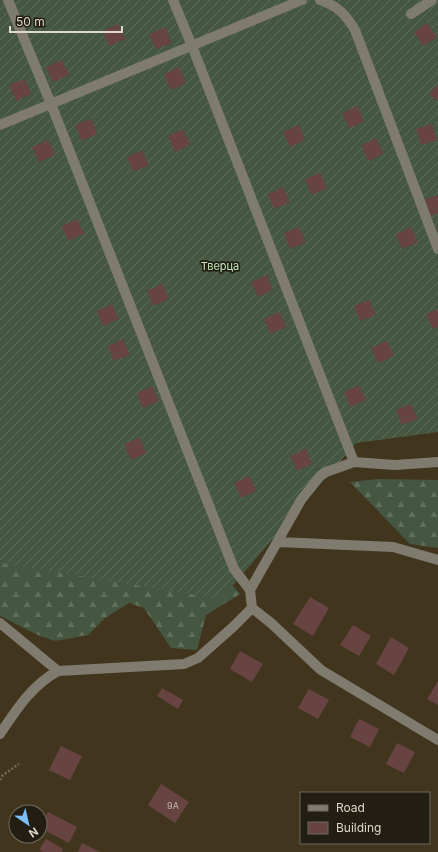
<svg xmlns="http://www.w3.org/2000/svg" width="438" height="852" font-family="Inter,sans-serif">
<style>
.forest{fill:url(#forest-firs)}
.garden{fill:url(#garden-furrows)}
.building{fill:#674442}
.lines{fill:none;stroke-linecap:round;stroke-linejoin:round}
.path{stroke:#746a55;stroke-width:2.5;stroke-dasharray:2 2;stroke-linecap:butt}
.minor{stroke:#807b6f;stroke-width:10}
.labels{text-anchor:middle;stroke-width:3.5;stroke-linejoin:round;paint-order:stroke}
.number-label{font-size:9px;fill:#c1b4a8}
.park-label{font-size:11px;fill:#c0e7b5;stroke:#231e13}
</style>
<defs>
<pattern id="forest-firs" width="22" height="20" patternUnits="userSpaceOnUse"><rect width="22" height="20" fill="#455741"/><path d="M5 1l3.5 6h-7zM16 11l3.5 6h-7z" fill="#5f6f5b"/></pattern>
<pattern id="garden-furrows" width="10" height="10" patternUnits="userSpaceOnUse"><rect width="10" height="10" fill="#455741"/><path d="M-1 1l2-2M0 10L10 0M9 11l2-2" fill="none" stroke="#5f6f5b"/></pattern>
</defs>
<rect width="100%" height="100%" fill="#41361d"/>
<path class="forest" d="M378 479 438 480V548L410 544 350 482Z
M183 530 240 594 206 615 197 650 171 648 144 608 129 603 105 618 88 635 55 641 38 635 0 616V551Z"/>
<path class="garden" d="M0 0H438V432L356 443 221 599 0 563Z"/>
<path class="building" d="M427 23 437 37 423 46 414 32Z
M118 24 125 39 109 46 103 31Z
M165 27 172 43 156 49 149 34Z
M62 60 69 75 53 82 46 67Z
M179 67 186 83 171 90 164 74Z
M25 79 31 94 16 101 9 85Z
M438 84V101L429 94Z
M358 106 364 122 349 128 342 113Z
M91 119 97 134 82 141 75 125Z
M432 124 437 140 421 145 416 129Z
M299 125 305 140 290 147 283 132Z
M183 129 190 145 175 152 168 136Z
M376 138 383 154 368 161 361 145Z
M48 140 55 155 39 162 32 147Z
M142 150 149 165 133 172 127 157Z
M320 173 327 188 311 195 305 179Z
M283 187 290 202 274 209 268 194Z
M438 195V213L429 216 424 200Z
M77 219 84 234 68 241 62 226Z
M299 227 306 242 290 249 284 233Z
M411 227 418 242 402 249 396 234Z
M267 275 273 290 258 297 251 282Z
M162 284 169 299 153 306 147 291Z
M369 300 376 315 360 321 354 306Z
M112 304 119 319 103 326 97 311Z
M438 309V327L433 329 426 314Z
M280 312 286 327 270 334 264 319Z
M123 339 130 355 114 361 108 346Z
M387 341 394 356 378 363 371 348Z
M359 385 366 400 350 407 344 392Z
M152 386 159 401 143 408 137 393Z
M411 404 418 419 402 425 396 410Z
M140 438 146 453 131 460 124 444Z
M306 449 312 464 297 471 290 456Z
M250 476 256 491 241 498 234 483Z
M310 597 329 608 313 636 293 624Z
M353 625 371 636 359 656 340 645Z
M391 637 409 648 394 675 376 664Z
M240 651 263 664 252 682 230 669Z
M438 681V705L427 699Z
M162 688 183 700 178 709 157 696Z
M309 689 329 700 318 719 298 708Z
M359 719 379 729 370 747 350 737Z
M397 743 415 752 404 773 386 764Z
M61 746 82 756 70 780 49 770Z
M161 784 189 802 175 823 148 805Z
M48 812 77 827 69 843 40 828Z
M46 839 63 849 62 852H43L39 850Z
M82 843 100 852H78Z"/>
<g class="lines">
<path class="path" d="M0 780 3 775 19 764"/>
<path class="minor" d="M8 0 51 104 234 569 250 590 301 500 320 476 326 472 354 462 395 465 438 462
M173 0 192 46 354 462
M320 0C338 6 346 15 355 30L438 249
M411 14 432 0
M0 125 302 0
M278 542 393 547 438 560
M252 608 271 623 321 670 438 740
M0 623 58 671 184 664 198 658 233 627 252 608 250 590
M0 734C16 710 32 685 58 671"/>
</g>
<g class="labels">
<g class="number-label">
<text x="173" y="809">9А</text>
</g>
<g class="park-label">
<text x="220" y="270">Тверца</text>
</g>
</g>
<rect x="300" y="792" width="130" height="52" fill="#231e13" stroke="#6e695c"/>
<rect x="308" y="805" width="20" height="6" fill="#807b6f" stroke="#6e695c"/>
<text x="336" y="812" font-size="12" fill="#dfd9ca">Road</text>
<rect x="308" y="822" width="20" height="12" fill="#674442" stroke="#6e695c"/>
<text x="336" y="832" font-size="12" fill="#dfd9ca">Building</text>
<g transform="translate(28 824) rotate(146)"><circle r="19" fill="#231e13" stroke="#6e695c"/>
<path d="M0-3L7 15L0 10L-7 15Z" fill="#7bbef8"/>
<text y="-6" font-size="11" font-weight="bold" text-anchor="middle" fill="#dfd9ca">N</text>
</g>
<path d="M10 26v6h112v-6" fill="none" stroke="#dfd9ca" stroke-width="2"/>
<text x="16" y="26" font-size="12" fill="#dfd9ca" stroke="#231e13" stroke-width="3" paint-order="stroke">50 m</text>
</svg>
